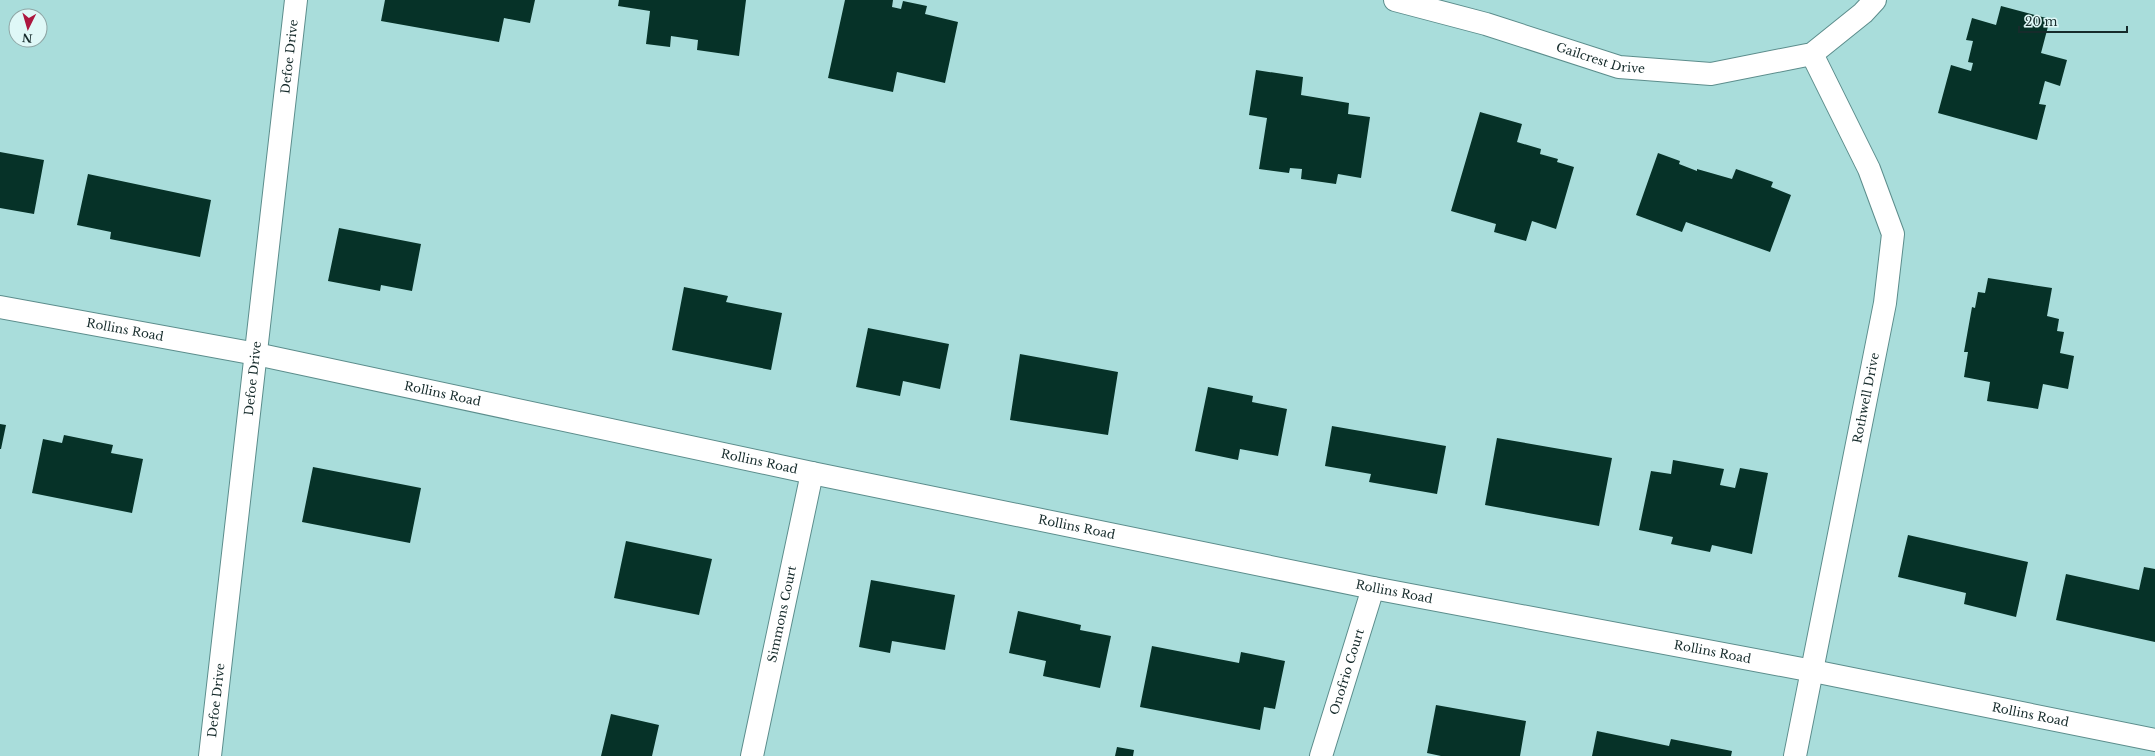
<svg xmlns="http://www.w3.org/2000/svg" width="2155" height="756" font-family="'Libre Baskerville',serif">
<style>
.building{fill:#063228}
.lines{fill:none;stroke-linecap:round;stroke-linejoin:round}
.minor-casing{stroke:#5c8d8c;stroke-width:24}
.minor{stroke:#fff;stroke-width:22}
.labels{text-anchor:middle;stroke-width:4;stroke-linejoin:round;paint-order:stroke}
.street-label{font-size:12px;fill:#162b2b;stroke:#dff8f7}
</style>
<rect width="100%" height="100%" fill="#a9dddb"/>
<path class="building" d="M385 0H535L530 23 504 18 499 42 381 21Z
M619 0H746L739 56 697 50 698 40 671 36 670 47 646 44 650 11 618 6Z
M845 0H893L892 7 901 9 903 1 927 6 925 14 958 22 945 83 897 72 893 92 828 78Z
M2001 6 2050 19 2041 53 2067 60 2060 86 2045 81 2039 104 2046 105 2037 140 1938 113 1951 65 1971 71 1973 63 1968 62 1973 41 1966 40 1972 18 1996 25Z
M1256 70 1303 77 1301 95 1349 103 1348 114 1370 117 1361 178 1338 174 1336 184 1301 179 1302 169 1290 168 1289 173 1259 169 1267 118 1249 115Z
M1480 112 1522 124 1517 142 1541 149 1540 154 1558 159 1557 162 1574 167 1556 229 1532 221 1526 241 1494 232 1496 224 1451 211Z
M0 152 44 160 34 214 0 208Z
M1658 153 1680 161 1679 164 1697 171V169L1732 179 1736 169 1773 182 1771 187 1791 195 1770 252 1686 222 1682 232 1636 215Z
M88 174 211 200 200 257 110 239 111 232 77 225Z
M339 228 421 244 412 291 381 285 380 291 328 281Z
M1988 278 2052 288 2047 316 2059 319 2057 331 2064 332 2060 353 2074 356 2068 389 2043 384 2038 409 1987 401 1990 382 1964 377 1968 352H1964L1972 307 1975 308 1978 292 1985 293Z
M684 287 728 296 726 302 782 313 771 370 672 350Z
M868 328 949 344 940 389 903 381 900 396 856 387Z
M1020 354 1118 372 1108 435 1010 420Z
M1208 387 1253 396 1252 402 1287 409 1278 456 1240 449 1238 460 1195 451Z
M0 424 6 425 1 449H0Z
M1332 426 1446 446 1437 494 1369 482 1371 474 1325 466Z
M64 435 113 445 111 453 143 459 132 513 32 493 43 439 62 443Z
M1497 438 1612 458 1599 526 1485 505Z
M1673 460 1724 469 1720 485 1735 488 1740 468 1768 473 1752 554 1712 545 1710 552 1671 544 1673 537 1639 530 1651 471 1671 474Z
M313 467 421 488 410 543 302 522Z
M1908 535 2028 562 2016 617 1964 604 1966 593 1898 577Z
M626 541 712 559 699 615 614 598Z
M2144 567 2155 569V642L2056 620 2066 574 2139 590Z
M871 580 955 595 945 650 892 641 890 653 859 647Z
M1018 611 1081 625 1080 630 1111 636 1100 688 1043 676 1046 661 1009 653Z
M1152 646 1239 663 1241 652 1285 661 1275 709 1264 707 1260 730 1140 707Z
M1436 705 1526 721 1520 756H1441L1427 753Z
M611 714 659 725 652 756H601Z
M1597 731 1669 746 1671 739 1732 751 1731 756H1592Z
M1117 747 1134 750 1133 756H1115Z"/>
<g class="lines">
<defs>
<g id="minor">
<path id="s1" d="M1395 0 1486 24 1619 67 1711 74 1812 54 1863 13 1875 0"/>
<path id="s2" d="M0 307 256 354 812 473 1373 588 1813 671 2155 740"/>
<path id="s3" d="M210 756 296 0"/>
<path id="s4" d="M752 756 812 473"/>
<path id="s5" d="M1321 756 1373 588"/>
<path id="s6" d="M1795 756 1885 303 1893 234 1869 169 1812 54"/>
</g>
</defs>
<use href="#minor" class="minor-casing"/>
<use href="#minor" class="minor"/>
</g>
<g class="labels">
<g class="street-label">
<text dy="4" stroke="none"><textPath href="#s3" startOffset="704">Defoe Drive</textPath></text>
<text dy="4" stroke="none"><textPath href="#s1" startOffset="214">Gailcrest Drive</textPath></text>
<text dy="4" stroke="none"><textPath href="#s2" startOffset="127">Rollins Road</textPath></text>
<text dy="4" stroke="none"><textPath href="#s3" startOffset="380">Defoe Drive</textPath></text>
<text dy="4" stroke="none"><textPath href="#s2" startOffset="451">Rollins Road</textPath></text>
<text dy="4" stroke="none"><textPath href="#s6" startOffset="365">Rothwell Drive</textPath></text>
<text dy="4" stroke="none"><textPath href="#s2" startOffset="775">Rollins Road</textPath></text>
<text dy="4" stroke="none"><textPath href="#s2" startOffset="1099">Rollins Road</textPath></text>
<text dy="4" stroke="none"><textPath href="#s2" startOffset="1423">Rollins Road</textPath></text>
<text dy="4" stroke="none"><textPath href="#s4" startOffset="145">Simmons Court</textPath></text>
<text dy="4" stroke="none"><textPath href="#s2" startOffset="1747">Rollins Road</textPath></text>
<text dy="4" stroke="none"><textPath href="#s5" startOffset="88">Onofrio Court</textPath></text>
<text dy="4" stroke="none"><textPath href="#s3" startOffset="56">Defoe Drive</textPath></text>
<text dy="4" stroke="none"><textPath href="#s2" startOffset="2071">Rollins Road</textPath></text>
</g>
</g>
<g transform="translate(28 28) rotate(185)"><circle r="19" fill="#dff8f7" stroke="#8fa6a5"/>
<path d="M0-3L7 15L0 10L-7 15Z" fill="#ac173f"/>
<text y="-6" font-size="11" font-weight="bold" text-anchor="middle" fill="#162b2b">N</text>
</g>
<path d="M2019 26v6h108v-6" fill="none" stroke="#162b2b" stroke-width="2"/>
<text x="2025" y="26" font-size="12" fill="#162b2b" stroke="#dff8f7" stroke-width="3" paint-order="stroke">20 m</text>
</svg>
